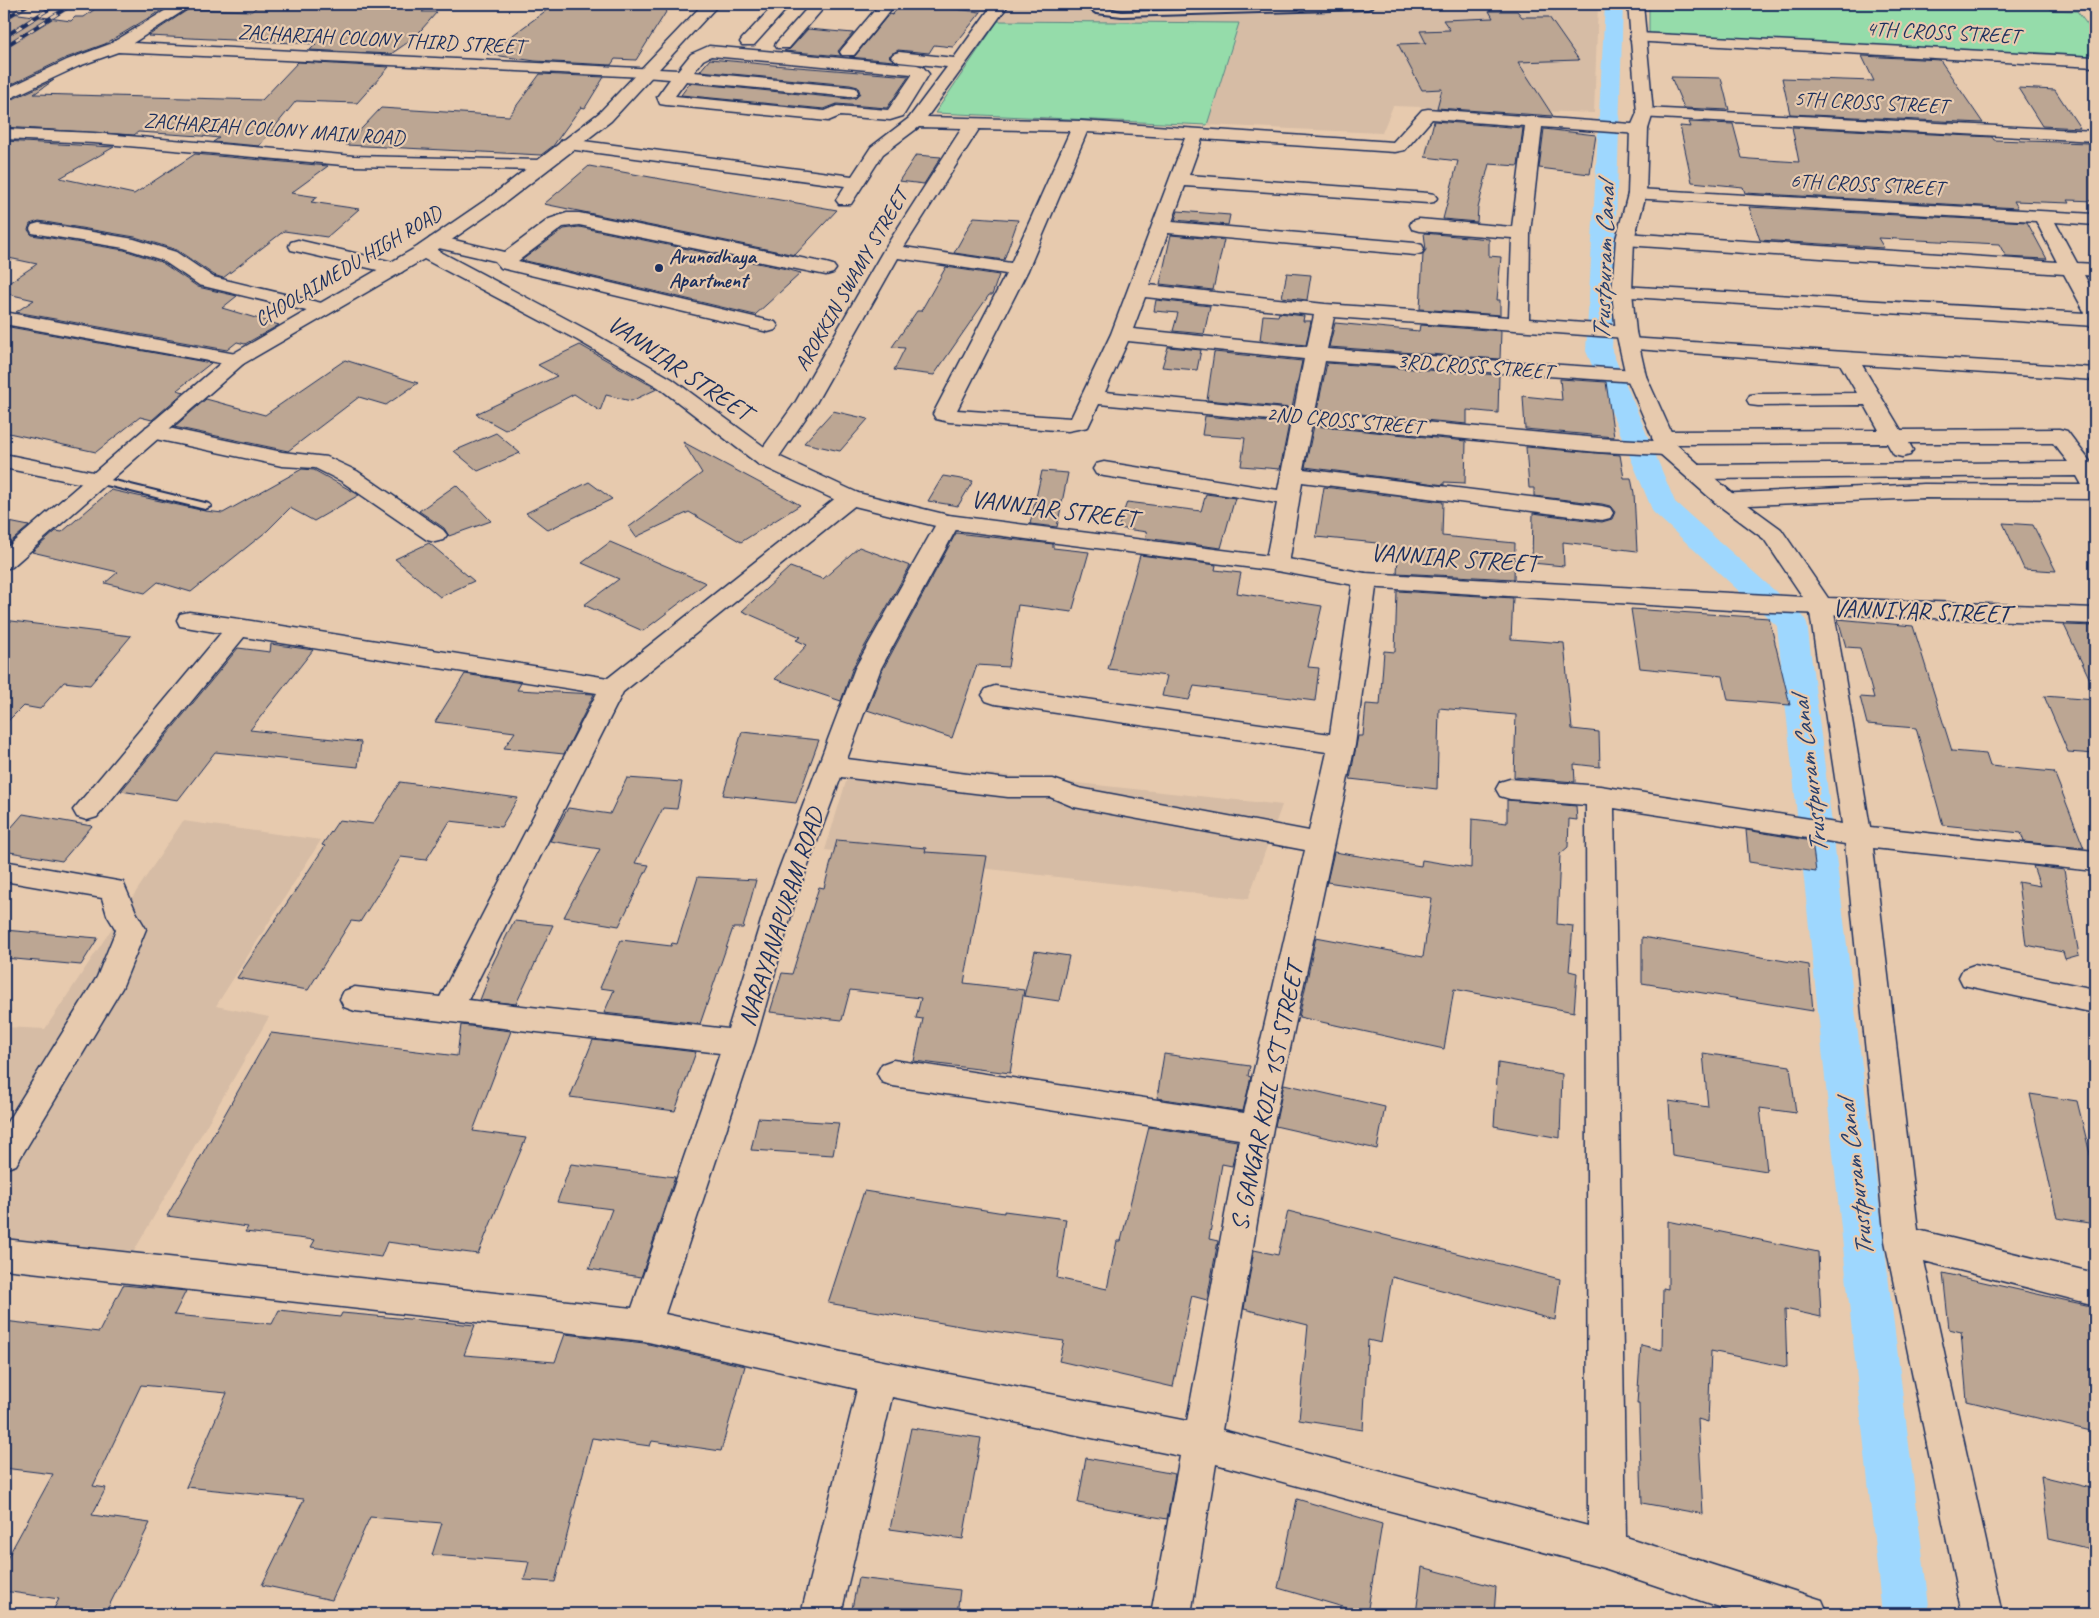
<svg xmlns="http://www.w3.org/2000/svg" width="2099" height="1618" font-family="Caveat,sans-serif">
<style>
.built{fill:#d6bca5}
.green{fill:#95dcaa;stroke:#588684}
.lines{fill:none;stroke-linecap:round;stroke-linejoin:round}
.canal{fill:#9ed7fe;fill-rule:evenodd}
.building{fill:#bca693;stroke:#1b2f5e}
.service-casing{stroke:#1b2f5e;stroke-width:4}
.minor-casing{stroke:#1b2f5e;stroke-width:3}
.tertiary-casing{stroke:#1b2f5e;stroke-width:3}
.service{fill:#e7caae;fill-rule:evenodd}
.minor{fill:#e7caae;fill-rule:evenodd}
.tertiary{fill:#e7caae;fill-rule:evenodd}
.rail-casing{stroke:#1b2f5e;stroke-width:4}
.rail{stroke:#e7caae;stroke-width:2.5;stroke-dasharray:7;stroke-linecap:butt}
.poi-dot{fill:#1b2f5e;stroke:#e7caae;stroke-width:2}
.labels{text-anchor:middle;stroke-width:4.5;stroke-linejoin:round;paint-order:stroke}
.far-street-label{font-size:21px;fill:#1b2f5e;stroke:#e7caae}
.far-poi-label{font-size:21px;font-weight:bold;fill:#1b2f5e;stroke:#e7caae;text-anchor:start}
.street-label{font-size:25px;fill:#1b2f5e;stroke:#e7caae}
.water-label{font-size:26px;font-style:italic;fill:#28406e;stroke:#e7caae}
</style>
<rect width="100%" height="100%" fill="#e7caae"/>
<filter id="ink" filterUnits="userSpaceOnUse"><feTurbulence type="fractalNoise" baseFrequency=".02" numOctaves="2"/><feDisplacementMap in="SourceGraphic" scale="10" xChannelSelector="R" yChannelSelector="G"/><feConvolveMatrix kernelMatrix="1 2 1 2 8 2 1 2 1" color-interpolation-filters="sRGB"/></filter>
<g filter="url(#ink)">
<path class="built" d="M1010 4H1598L1594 113 1393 106 1382 133 935 113Z
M853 759 1282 805 1248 899 825 850Z
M183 821 321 840 216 1006 269 1017 134 1251 4 1242V1027L45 1029Z"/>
<path class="green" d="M1649 4H2047L2051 10 2077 11 2095 35V59L1649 36Z
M998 21 1239 23 1207 125 935 113Z"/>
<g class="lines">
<path class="canal" d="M1605 4H1623L1612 351 1675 502 1803 616 1807 623 1930 1614H1882L1777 626 1653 512 1586 351Z"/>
</g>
<path class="building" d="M102 4H169L163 8H165L105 44 66 58 4 88V12L71 21 75 17H84Z
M260 4H432L422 12H437L414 38 391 54 310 50 316 44 148 36 189 9 252 11Z
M555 4H671L636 60 615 59 611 65 535 61 487 54Z
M902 4H908L981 12 953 47 934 45 929 53 898 50 889 56 894 61 849 57 855 56 889 14 892 15Z
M1489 11H1517L1522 17H1549L1579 60 1518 62 1553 116 1437 108 1442 89 1422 90 1398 44 1426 43 1420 31 1450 30 1443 20 1493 18Z
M808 29 853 33 838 51 841 56 784 51 790 49Z
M1862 56 1940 60 1983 123 1790 114 1782 78 1874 81Z
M710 59 773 65 909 76 887 108 837 104 824 109 681 95 690 83 850 99 856 98 860 93 858 87 850 85 700 71Z
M298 62 389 67 357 103 296 101 259 146 213 142 219 138 201 136 138 132 134 135 4 127V103L54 80 34 94 262 100Z
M540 74 604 77 585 108 581 107 553 146 541 155 346 145 381 108 509 116Z
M1671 77 1721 78 1729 110 1684 108Z
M2018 88 2055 90 2080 128 2042 126Z
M1434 121 1523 128 1518 166 1489 164 1478 208 1477 222 1443 219 1458 161 1425 157Z
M1689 122 1733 124 1742 158 1750 159 1799 162 1792 127 1992 137 1994 140 2089 143 2095 152V201L2068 200 2070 203 2014 201 2018 208 1745 193 1743 187 1692 182 1680 126 1691 127Z
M1544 129 1596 135 1590 174 1539 168Z
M4 141 114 147 60 178 134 194 195 154 328 166 291 193 318 197 311 202 359 209 327 237 284 231 223 278 214 275 177 250 135 237 39 221 30 224 28 230 32 235 124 250 161 262 198 287 237 296 222 308 279 325 245 344 237 342 227 350 16 312 34 300 4 293V286L37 264 4 257Z
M916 155 941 157 924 184 899 181Z
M589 166 717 189 837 210 795 255 544 204Z
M1749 207 2027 222 2047 259 2006 257 1999 244 1878 238 1884 248 1760 240Z
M1178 211 1230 215 1228 225 1175 220Z
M974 217 1018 220 1004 260 954 253Z
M579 227 782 268 801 273 755 315 522 260 564 229Z
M1424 233 1489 239V256L1501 257 1497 300H1500V315L1420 309 1423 254 1426 250Z
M1171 235 1224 240 1213 290 1160 284Z
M946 267 999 275 992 295H989L934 375 894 370 905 348 892 347 917 311H921Z
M1287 273 1311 275 1307 300 1282 297Z
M1156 300 1210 306 1204 334 1173 331 1178 313 1154 311Z
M1279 313 1304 316 1303 321H1311L1306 345 1260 340 1263 315 1278 316Z
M1335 323 1419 331 1420 325 1501 331 1500 359 1329 347Z
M4 326 211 363 177 390 184 392 152 420 140 417 96 452 4 432Z
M580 345 657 389 631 401 606 395 600 411 574 394 505 430 476 414 557 376 538 365Z
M1168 347 1201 350 1197 370 1162 367Z
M1214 352 1302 361 1292 408 1207 400Z
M345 360 418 383 386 405 359 397 288 451 174 427 206 399 265 415Z
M1327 363 1499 375 1498 413 1467 410V424L1317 410Z
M1560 379 1606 382 1614 437 1525 429 1523 396 1562 400Z
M833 411 868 419 840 451 804 443Z
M1205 416 1289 424 1280 469 1241 466 1245 438 1202 435Z
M1314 426 1466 441 1465 483 1444 482V485L1305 467Z
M496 433 520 453 478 471 454 451Z
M683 442 773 490 800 505 741 542 689 512 636 537 629 527 702 473Z
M1526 447 1620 455 1624 478H1631L1634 493 1637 551 1563 542 1564 566 1532 563 1533 513 1602 522 1612 519 1615 512 1610 506 1602 504 1534 496V488H1529Z
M302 469 314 470 359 495 314 521 290 508 267 531 191 592 158 582 145 593 105 583 118 572 32 552 56 531 62 532 111 490 205 511 223 513Z
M1042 471 1068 473 1057 527 1030 524Z
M943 476 973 481 958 506 928 501Z
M589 482 612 499 548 530 526 513Z
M456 485 491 521 449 536 444 528 419 511Z
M1324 487 1443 502 1442 536 1515 543 1514 579 1397 573 1398 557 1376 555 1377 543 1316 537Z
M1206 494 1235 498 1221 548 1145 538 1147 532 1118 528 1127 502 1201 511Z
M4 521 29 526 7 545H4Z
M2003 523 2033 525 2056 571 2024 569Z
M956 533 1053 544V548L1089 552 1072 612 1018 605 1008 667 977 665 952 738 867 710 883 669Z
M610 542 706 583 643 631 584 605 619 579 582 563Z
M429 543 474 581 440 597 395 559Z
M859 547 910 566 853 667 841 701 775 679 807 645 796 640 801 637 742 611 790 567 823 579Z
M1140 555 1216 565 1215 570 1241 573 1237 593 1322 606 1308 667 1319 668 1315 701 1194 686 1189 700 1162 696 1167 676 1108 669Z
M1397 591 1513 598 1511 639 1564 643 1572 729 1599 732 1600 767 1574 764 1575 782 1514 777 1516 715 1439 708 1437 789 1350 779 1358 736H1363L1366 704 1380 705 1384 651 1395 652Z
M1631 609 1769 618 1790 705 1728 700 1723 676 1640 668Z
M1838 619 1913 626 1952 751 1986 754 1990 766 2054 772 2084 848 2024 842 2021 833 1943 825 1916 728 1867 724 1860 697 1874 698 1860 648 1846 647Z
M4 620 75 629 131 636 90 685 64 682 40 709 23 706 4 725Z
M2064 625 2095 626V690Z
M271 644 313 650 250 730 361 742 358 767 215 752 178 800 121 791 238 648 270 652Z
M465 674 521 683 517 690 594 694 564 754 504 748 515 732 435 722Z
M2044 696 2095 700V754L2068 752Z
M742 732 819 740 796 803 723 795Z
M627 778 682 782 677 809 663 808 635 863 649 865 619 926 564 917 600 849 550 841 568 808 610 814Z
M400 782 518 798 501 827 450 821 426 860 401 857 360 922 351 921 308 990 237 978 325 846 322 845 339 820 373 824Z
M1507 800 1576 806 1577 820 1569 819 1568 847 1560 854 1557 924 1573 926 1569 971 1577 973 1574 1012 1454 989 1444 1049 1299 1017 1316 937 1423 957 1432 898 1327 882 1334 852 1421 866 1422 860 1471 868 1472 819 1507 823Z
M23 814 92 826 62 861 4 851V836Z
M1746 830 1812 841 1816 872 1749 862Z
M837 840 926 848 925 852 987 856 964 983 1024 990 1010 1073 914 1061 923 1019 916 1018 921 998 850 990 842 1020 770 1012 782 973 792 974 819 887 824 888Z
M2033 866 2064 870 2079 955 2065 959 2063 952 2026 945 2018 882 2040 886Z
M698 877 756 880 743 928H733L700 1024 604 1013 614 990 600 988 621 940 671 946 672 943 677 944Z
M514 921 553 925 516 1004 480 1000 489 977H486Z
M4 930 98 938 81 965 4 958Z
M1642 937 1809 965 1813 1011 1642 983Z
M1035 951 1069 956 1059 1001 1024 996Z
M461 1025 511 1031 473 1131 526 1138 478 1254 387 1242 381 1257 311 1247 315 1240 245 1232 248 1227 167 1216 271 1033 457 1056Z
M593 1040 696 1052 675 1111 570 1097Z
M1703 1053 1790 1066 1796 1113 1760 1108 1767 1171 1672 1156 1669 1101 1708 1107Z
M1164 1054 1250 1066 1248 1076 1251 1077 1243 1111 1157 1098Z
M1498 1063 1562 1074 1560 1138 1494 1126Z
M1284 1084 1385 1107 1377 1149 1275 1126Z
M2030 1094 2077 1101 2095 1174V1224L2057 1218Z
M758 1118 839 1123 833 1155 751 1150Z
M1149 1127 1237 1141 1232 1166 1222 1164 1209 1239 1218 1241 1207 1300 1192 1296 1191 1299 1173 1387 1059 1361 1064 1341 971 1328 828 1303 864 1191 1004 1213V1211L1066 1219 1057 1278 1107 1289 1117 1241H1121Z
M571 1164 675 1177 641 1277 589 1269 612 1209 557 1202Z
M1288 1211 1560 1279 1555 1320 1392 1277 1381 1343 1368 1340 1363 1430 1299 1420 1308 1325 1244 1309 1254 1250 1278 1255Z
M1668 1221 1818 1252 1821 1317 1785 1309 1787 1367 1711 1351 1708 1422 1698 1419 1703 1514 1642 1503 1639 1404H1637L1641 1345 1662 1350 1663 1288 1668 1289Z
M1943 1273 2095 1307V1432L1967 1401 1961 1332 1949 1329Z
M123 1285 186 1291 174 1315 272 1324 279 1310 340 1317 342 1313 475 1325 464 1355 555 1362 565 1334 644 1343 745 1366 721 1451 652 1441 650 1446 592 1438 555 1582 524 1580 529 1562 432 1555 442 1523 370 1517 332 1600 262 1585 304 1499 186 1487 227 1393 141 1385 93 1486 106 1488 92 1515 150 1523 105 1614H51L59 1599 4 1591V1564L53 1474 4 1468V1321L99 1332Z
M911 1428 981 1438 963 1539 890 1529Z
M1086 1458 1175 1474 1167 1519 1078 1503Z
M2041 1476 2095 1489V1550L2049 1539Z
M1297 1499 1382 1524 1367 1614 1278 1588Z
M1422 1567 1496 1587 1494 1614H1416Z
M858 1578 960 1590 957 1614H851Z"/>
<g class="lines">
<defs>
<path id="service" d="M1083 4C1093 3 1110 10 1122 12L1363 4H1371L1372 7 1368 9 1122 16 1096 13Z
M98 477 209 504 211 506 205 509 94 482V478Z"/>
<path id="minor" d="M176 4H194L133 43 678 70 691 54 709 46 917 65 923 67 929 74 903 116 890 120 840 116 828 121 666 105 660 104 657 97 670 79 644 77 118 52 79 66 4 101V90L67 60 110 44ZM711 56 912 74V75L888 110 837 106 825 111 675 96 686 81 850 97 856 96 858 92 856 88 850 87 694 72 703 60Z
M775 4H791L754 45H742L740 42 742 39Z
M811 4H827L789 48H777L775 45 777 42Z
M880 4H890L893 7 854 55H842L840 52 842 49Z
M993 4H1009L927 117 1081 121 1393 142 1422 110 1428 109 1645 125 1648 129 1645 133 1639 134 1542 127 1530 233 1529 319 1626 326 1633 328 1636 332 1633 336 1626 338 1334 317 1327 349 1636 370 1643 372 1646 376 1643 380 1636 382 1325 361 1315 412 1598 438 1654 441 1652 438 1655 433 1663 431 1879 430 1865 405 1758 406 1750 405 1747 400 1750 395 1758 394 1857 393 1840 364 1622 348 1619 344 1622 340 1629 338 2095 368V380L1862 365 1901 430 2059 429 2067 431 2095 468V499L1924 498 1725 506 1717 504 1714 499 1717 494 1924 484 2082 485 2077 476 1695 479 1687 477 1684 472 1687 467 1695 465 2068 462 2053 443H1909L1913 450 1910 455 1902 457 1894 455 1887 443 1676 444 1678 448 1675 453 1667 455 1598 452 1312 424 1303 469 1602 506 1610 508 1613 513 1610 518 1602 520 1302 482 1289 564 1285 569 1277 571 1269 569 1265 564 1277 503 1104 476 1096 474 1093 469 1096 464 1104 462 1278 490 1291 422 1099 404 1088 427 1068 431 949 422 936 419 933 414 1006 274 898 258 816 403 774 464 766 466 758 464 755 459 795 403 883 251 962 128 919 127 883 154 851 204H839L836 200 845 186 568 149 562 148 559 144 562 140 568 139 852 176 871 147 909 118 947 67 899 62 891 57 893 54 899 52 954 58ZM1432 119 1525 126 1512 227 1419 219 1412 221 1410 225 1412 229 1419 231 1512 238 1509 317 1325 304 1149 285 1168 233 1415 255 1422 253 1424 249 1422 245 1415 243 1172 222 1185 186 1428 203 1434 202 1437 198 1434 194 1428 193 1189 175 1202 139 1395 152 1405 150ZM979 129 1070 131 1011 263 904 247ZM1087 132 1185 138 1111 334 1071 418 957 410 1028 270ZM1145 297 1314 315 1307 347 1133 329ZM1128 341 1304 359 1294 410 1105 392Z
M1638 33 2095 57V67L1632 41 1630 38 1632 35Z
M1645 108 2095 131V141L1639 117 1637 113 1639 109Z
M4 129 94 133 354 156 541 160 547 161 550 165 547 169 541 170 354 166 94 143 4 139Z
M1637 189 2095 214V225L2055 222 2077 263 2095 264V276L2084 275 2095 295V326L1615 296 1612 292 1615 288 1622 286 2085 313 2064 274 1625 245 1618 243 1616 239 1618 235 1625 233 2057 262 2036 221 1631 198 1628 194 1631 190Z
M567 213H579L826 263 833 265 836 269 833 273 826 275 579 225 563 227 518 261 775 322 778 326 775 330 768 332 501 268 495 261 430 246 428 242 430 238 437 236 505 252 549 219Z
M39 223 134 239 176 252 213 277 330 305 333 309 330 313 323 315 199 285 162 260 124 248 32 233 30 229 32 225Z
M298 240 402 264 405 268 402 272 395 274 291 250 289 246 291 242Z
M4 312 236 354 243 356 246 360 243 364 236 366 4 324Z
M154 425 282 452 327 457 357 471 443 530 447 535 443 540 435 542 427 540 341 481 315 468 282 466 146 437 143 432 146 427Z
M4 454 98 473 106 475 109 480 106 485 98 487 4 468Z
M850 491 858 493 861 498 858 503 623 692 468 1000 728 1029 768 898 855 668 940 517 948 515 956 517 960 522 881 668 847 759 1008 779H1053L1079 788 1309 831 1327 752 995 704 986 701 982 695 986 689 995 686 1330 734 1353 580 1357 575 1365 573 1373 575 1377 580 1355 745 1273 1128 1222 1430 1588 1526 1586 805 1510 799 1500 796 1496 789 1500 782 1510 779 1600 786 1842 824 1809 606 1812 601 1821 598 1830 601 1833 606 1870 827 2095 851V871L1873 848 1918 1230 2095 1273V1305L1924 1261 2002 1614H1962L1885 1241 1845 844 1614 808 1626 1537 1822 1600 1828 1614H1740L1607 1569 1216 1464 1191 1614H1151L1180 1456 892 1397 841 1614H801L857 1389 644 1341 4 1269V1239L632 1308 720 1053 355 1011 344 1007 340 999 344 991 355 987 440 997 597 693 244 637 97 817 87 820 77 817 73 810 221 633 180 626 177 620 180 614 189 612 239 619 608 678 842 493ZM841 777 1008 797H1050L1074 807 1305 850 1244 1113 893 1060 882 1064 877 1073 882 1082 893 1086 1239 1139 1187 1421 878 1360 665 1314 755 1043 796 898Z
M4 861 123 882 136 912 146 929 122 988 16 1165 4 1169V1127L97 977 116 930 107 915 102 898 4 881Z
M1974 965 2095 989V1013L1963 985 1959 977 1963 969Z"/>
<path id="tertiary" d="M703 4H719L611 121 502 205 437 250 591 332 672 379 774 454 858 493 948 515 1277 557 1365 573 1803 597 1764 539 1717 504 1659 453 1626 376 1616 332 1612 292 1616 239 1628 194 1630 129 1637 113 1628 4H1643L1653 113 1648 129 1646 194 1634 239 1632 292 1636 332 1646 376 1677 445 1733 494 1781 529 1828 598 2095 608V624L1746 611 1365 587 1277 571 948 529 842 503 758 464 658 387 577 340 424 259 243 364 12 567 4 569V550L229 356 417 247 490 197 599 113Z"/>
</defs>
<use href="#service" class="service-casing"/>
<use href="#minor" class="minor-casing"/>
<use href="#tertiary" class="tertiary-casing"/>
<use href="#service" class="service"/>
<use href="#minor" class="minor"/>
<use href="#tertiary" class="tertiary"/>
<defs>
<path id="rail" d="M4 19 29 4
M4 37 57 4
M4 47 73 4"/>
</defs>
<use href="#rail" class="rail-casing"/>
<use href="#rail" class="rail"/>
</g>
</g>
<circle class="poi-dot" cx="659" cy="268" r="5"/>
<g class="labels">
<g class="far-street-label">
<text transform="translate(1943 32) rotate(3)" y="7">4TH CROSS STREET</text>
<text transform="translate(381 39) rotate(3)" y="7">ZACHARIAH COLONY THIRD STREET</text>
<text transform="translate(1871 102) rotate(3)" y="7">5TH CROSS STREET</text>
<text transform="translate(274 129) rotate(4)" y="7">ZACHARIAH COLONY MAIN ROAD</text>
<text transform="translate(1867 184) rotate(3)" y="7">6TH CROSS STREET</text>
<text transform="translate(348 266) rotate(-31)" y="7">CHOOLAIMEDU HIGH ROAD</text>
<text transform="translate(851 280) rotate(-60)" y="7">AROKKIN SWAMY STREET</text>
<text transform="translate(1475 366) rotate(4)" y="7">3RD CROSS STREET</text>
<text transform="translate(1345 420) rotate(5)" y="7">2ND CROSS STREET</text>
</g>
<g class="far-poi-label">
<text x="669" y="263">Arunodhaya<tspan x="669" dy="24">Apartment</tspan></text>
</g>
<g class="street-label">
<text transform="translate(680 367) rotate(34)" y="9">VANNIAR STREET</text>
<text transform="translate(1054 508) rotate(7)" y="9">VANNIAR STREET</text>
<text transform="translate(1454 557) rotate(4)" y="9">VANNIAR STREET</text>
<text transform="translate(1921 610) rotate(2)" y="9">VANNIYAR STREET</text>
<text transform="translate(780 917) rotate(-72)" y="9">NARAYANAPURAM ROAD</text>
<text transform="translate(1266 1097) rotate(-78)" y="9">S. GANGAR KOIL 1ST STREET</text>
</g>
<g class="water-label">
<text transform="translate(1603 262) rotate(-88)" y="9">Trustpuram Canal</text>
<text transform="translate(1809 776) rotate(-97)" y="9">Trustpuram Canal</text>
<text transform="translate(1855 1179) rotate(-97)" y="9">Trustpuram Canal</text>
</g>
</g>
<rect width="2099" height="1618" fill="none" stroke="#e7caae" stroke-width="20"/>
<rect x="10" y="10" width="2079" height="1598" fill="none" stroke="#1b2f5e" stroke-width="2" filter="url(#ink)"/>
</svg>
